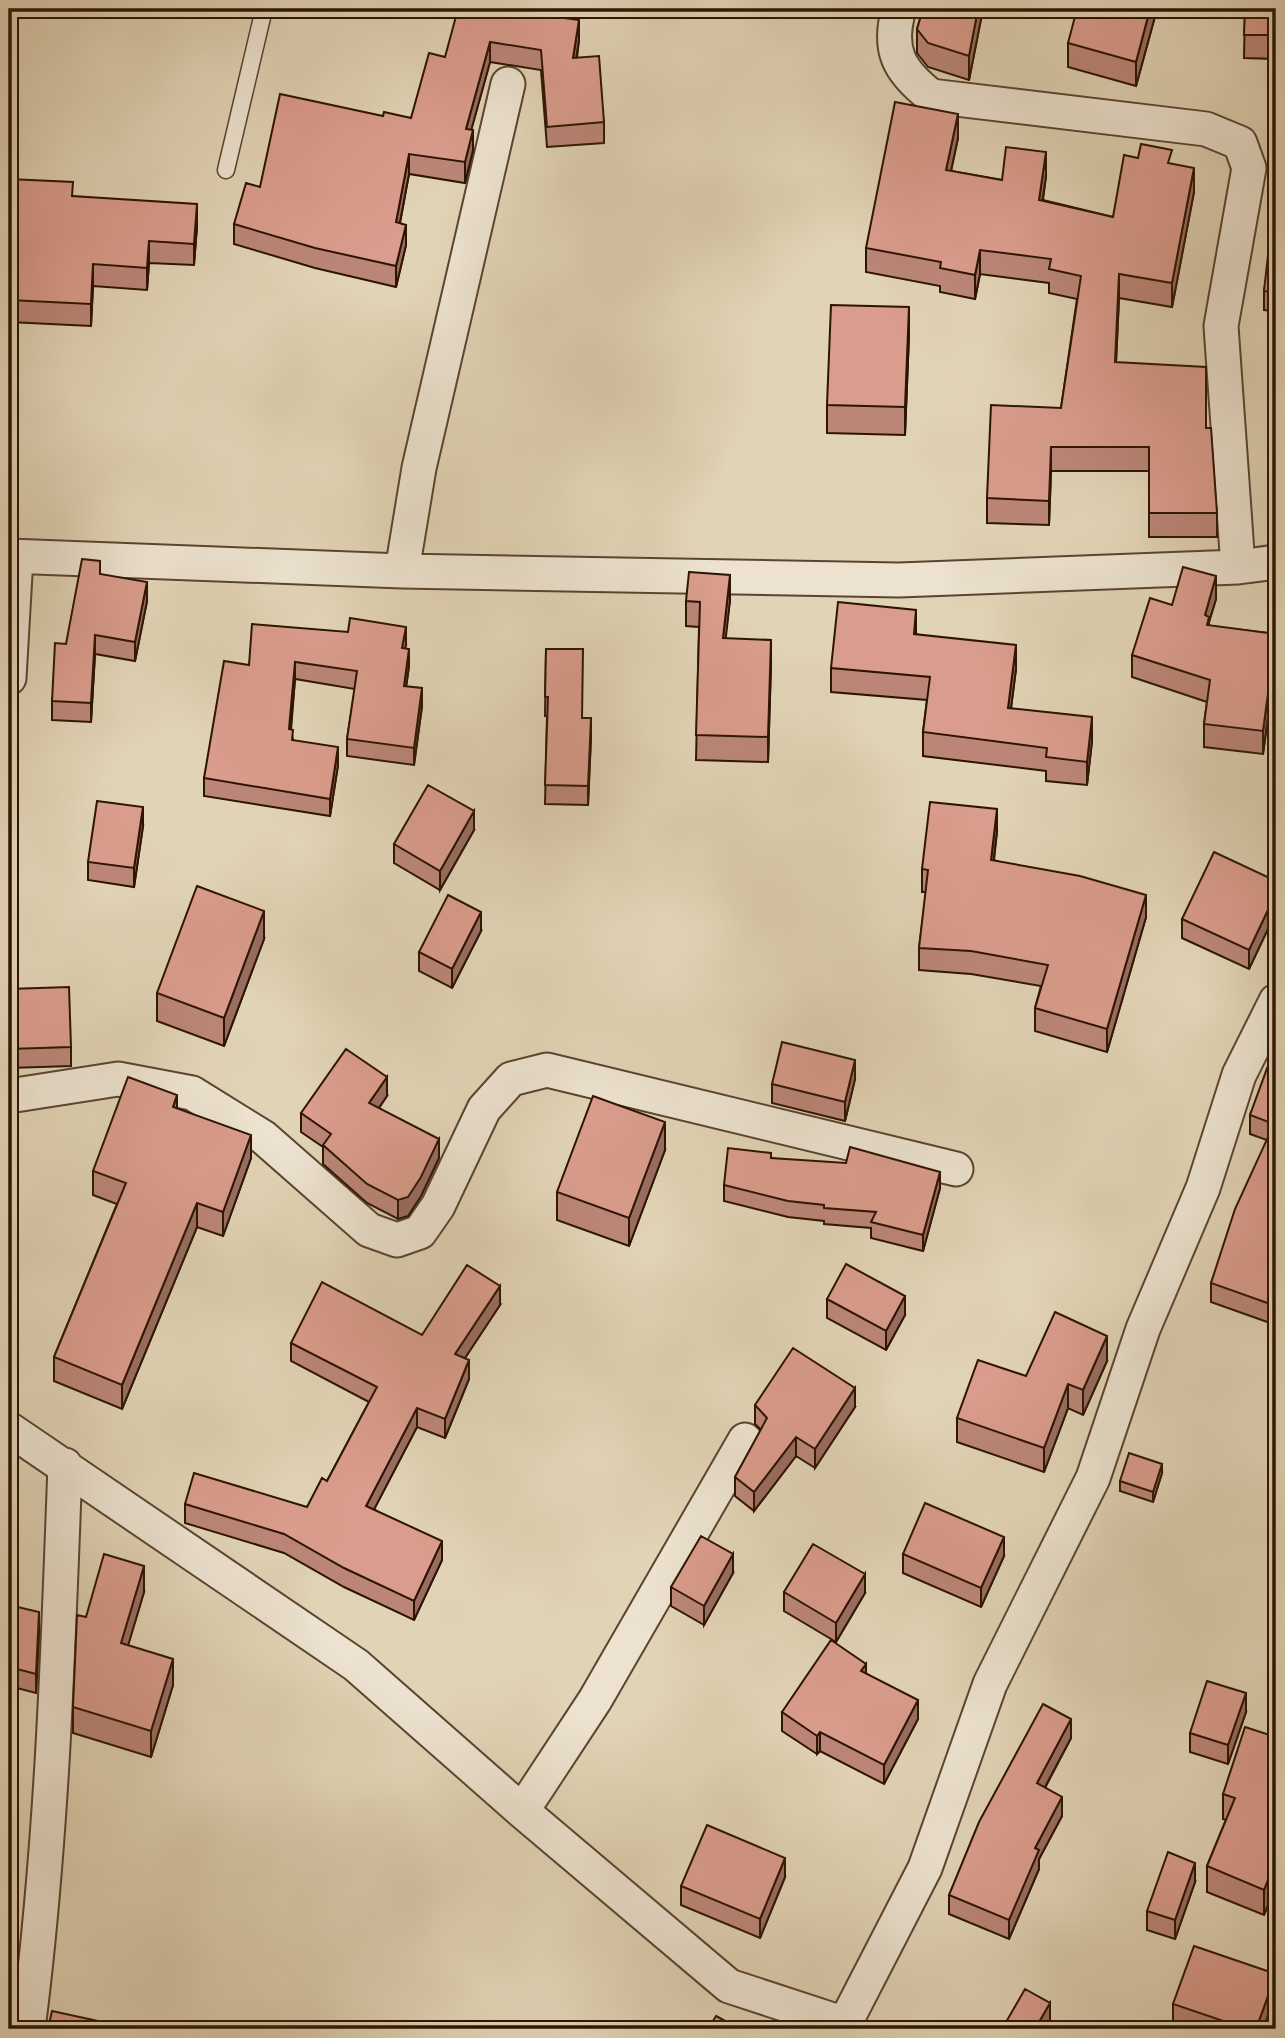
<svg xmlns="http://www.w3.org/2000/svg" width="1285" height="2038" font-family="'IM FELL French Canon',serif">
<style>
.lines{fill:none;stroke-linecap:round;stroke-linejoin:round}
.service-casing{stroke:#5a4430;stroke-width:19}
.minor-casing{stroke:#5a4430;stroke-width:37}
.service{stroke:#ece2cf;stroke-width:16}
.minor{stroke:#ece2cf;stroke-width:33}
.wall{fill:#bb8678;stroke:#2d1403;stroke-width:2}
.shaded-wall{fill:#996d62;stroke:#2d1403;stroke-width:2}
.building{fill:#da9c8c;stroke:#2d1403;stroke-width:2}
</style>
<rect width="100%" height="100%" fill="#e1d3b5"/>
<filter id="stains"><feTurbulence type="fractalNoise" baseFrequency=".00286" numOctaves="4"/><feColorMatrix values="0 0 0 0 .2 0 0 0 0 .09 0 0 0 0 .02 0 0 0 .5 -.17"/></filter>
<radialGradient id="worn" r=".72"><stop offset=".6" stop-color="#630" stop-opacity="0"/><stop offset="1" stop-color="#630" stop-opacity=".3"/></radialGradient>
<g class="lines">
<defs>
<path id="service" d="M226 170 264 9"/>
<path id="minor" d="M899 9C887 50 899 71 931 96L1206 129 1240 143 1249 168 1221 326 1238 567
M9 556 402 571 899 580 1238 567 1276 562
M402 571 419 468 508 84
M9 678 16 557
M9 1096 118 1079 192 1093 263 1137 369 1230 397 1240 420 1232 438 1206 484 1109 511 1079 547 1070 956 1169
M9 1429 356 1665 522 1811 729 1986 845 2024 852 2029
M522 1811 595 1700 745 1440
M28 2029C52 1842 58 1654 65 1465
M842 2029 925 1868 990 1684 1093 1478 1143 1329 1203 1188 1239 1075 1276 1001"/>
</defs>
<use href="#service" class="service-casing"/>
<use href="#minor" class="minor-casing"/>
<use href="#service" class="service"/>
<use href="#minor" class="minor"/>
</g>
<path class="wall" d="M923 9H983L969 80 928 67 917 53V29Z
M1157 9 1136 86 1068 67V43Z
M1245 9H1276V59L1244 58Z
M532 13 579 40 577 58 604 122V143L547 147 541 70 490 62 471 130 473 150 465 183 409 174 400 223 406 245 396 287 315 268 234 244V224L260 187 383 116 411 118 445 57Z
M9 114 17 136 11 179 73 196 197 226 194 265 149 263 147 290 93 286 91 326 9 322Z
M958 138 951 171 1002 180 1046 176 1043 200 1113 217 1172 164 1194 192 1172 307 1119 298 1116 362 1206 428 1217 513V537H1149V471H1051L1049 525 987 523V498L1061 408 1077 299 1049 293V283L980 274 975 299 940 292V286L866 272V248Z
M1276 219V311L1264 310V291Z
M909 335 905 435 827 433V405Z
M100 574 147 601 135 661 95 654 91 722 52 720V701L66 644Z
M1216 599 1209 622V626L1276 634V658L1263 754 1204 747V724L1207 702 1132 677V655L1172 605Z
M730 600 725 638 771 664 768 762 696 760 699 627 686 626V601Z
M916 634 1016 669 1011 708 1092 741 1087 785 1046 781V771L923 756V732L927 700 831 692V668Z
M406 645 405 648 409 666 406 686 422 706 414 765 347 756V739L355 689 295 679 291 730 293 740 338 765 330 816 204 796V778L249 665Z
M546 649 582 718 591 737 588 805 545 804 547 716H545Z
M143 826 134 887 88 880V862Z
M474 830 440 890 394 863V844Z
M997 831 994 860 1146 917 1107 1052 1035 1031V1008L1041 986 971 974 919 970V948L926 892H922V869Z
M1276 881V912L1249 969 1182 938V919Z
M481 931 452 988 419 971V952Z
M264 939 224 1046 157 1021V993Z
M9 989 71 1047V1066L9 1068Z
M1276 1053V1325L1211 1302V1283L1267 1140 1250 1134V1115Z
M855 1079 845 1121 772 1103V1084Z
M387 1096 379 1108 439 1158 421 1196 408 1216 398 1219 367 1203 323 1164V1147L301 1132V1113Z
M177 1108 251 1158 223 1236 197 1227 122 1409 54 1381V1357L117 1204 93 1195V1171Z
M665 1150 629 1246 557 1220V1192Z
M771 1158 940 1188 923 1251 871 1238V1228L824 1224V1221L788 1217 724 1201V1185Z
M827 1299 905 1315 886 1350 827 1318Z
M500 1305 465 1358 469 1379 445 1438 417 1427 374 1509 442 1560 414 1620 344 1587 284 1553 185 1523V1504L307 1507 327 1481 369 1402 291 1361V1343L422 1335Z
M1107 1361 1083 1415 1068 1408 1044 1472 957 1442V1418L1026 1376Z
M755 1405 855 1407 815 1468 796 1456 754 1511 735 1496V1477L761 1430 755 1424Z
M1162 1473 1153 1502 1120 1491V1481Z
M903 1554 1004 1556 981 1607 903 1573Z
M733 1573 704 1625 671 1606V1587Z
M144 1592 128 1645 173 1685 151 1757 73 1733V1707L86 1617Z
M784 1592 865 1593 836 1642 784 1611Z
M9 1605 39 1631 36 1693 9 1686Z
M866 1673 918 1719 884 1784 820 1751 817 1754 782 1731V1712Z
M1246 1712 1228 1764 1190 1752V1733Z
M1276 1737V1885L1264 1915 1207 1892V1866L1226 1820 1223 1819V1794Z
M1071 1738 1045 1788 1062 1816 1039 1859V1869L1009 1939 949 1914V1895Z
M785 1877 760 1938 681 1905V1886Z
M1195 1882 1175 1939 1147 1930V1911Z
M1276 1993 1263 2029H1192L1173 2023V2004Z"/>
<path class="shaded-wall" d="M978 9H983L969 80V56Z
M1150 9H1157L1136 86V62Z
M579 20V40L573 78V58Z
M490 42V62L466 149V129Z
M958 114V138L946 194V170Z
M17 115V136L9 199V177Z
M473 130V150L465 183V162Z
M1046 152V176L1039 224V200Z
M409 154V174L396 243V222Z
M1194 168V192L1172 307V283Z
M197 204V226L194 265V244Z
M406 225V245L396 287V266Z
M149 241V263L147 290V268Z
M980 250V274L975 299V275Z
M93 264V286L91 326V304Z
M1119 274V298L1115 386V362Z
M909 307V335L905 435V407Z
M1051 447V471L1049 525V501Z
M730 575V600L723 663V638Z
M1216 576V599L1209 622V640L1205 615Z
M147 582V601L135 661V642Z
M916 610V633L914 657V634Z
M406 627V645L402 665V648Z
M95 635V654L91 722V703Z
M1276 636V658L1263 754V731Z
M771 640V664L768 762V737Z
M1016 645V669L1008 731V708Z
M409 649V666L404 703V686Z
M295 662V679L289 747V729Z
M422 688V706L414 765V748Z
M1092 717V741L1087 785V762Z
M591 718V737L588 805V786Z
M338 747V765L330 816V799Z
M143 807V826L134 887V868Z
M997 809V831L991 883V860Z
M474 811V830L440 890V871Z
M1276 893V912L1249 969V950Z
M1146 895V917L1107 1052V1029Z
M264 911V939L224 1046V1018Z
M481 912V931L452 988V969Z
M855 1060V1079L845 1121V1102Z
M387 1077V1096L369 1122V1103Z
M177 1095V1119L173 1107Z
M665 1122V1150L629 1246V1218Z
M251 1135V1158L223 1236V1212Z
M439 1139V1158L421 1196 408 1216 398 1219V1200Z
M940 1172V1188L923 1251V1235Z
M197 1203V1227L122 1409V1385Z
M12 1209V1236L9 1295V1267Z
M500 1286V1305L455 1373V1354Z
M905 1296V1315L886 1350V1331Z
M1107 1336V1361L1083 1415V1390Z
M469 1360V1379L445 1438V1419Z
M1068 1384V1408L1044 1472V1448Z
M855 1388V1407L815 1468V1449Z
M417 1408V1427L366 1525V1506Z
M796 1437V1456L754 1511V1492Z
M1162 1464V1473L1153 1502V1492Z
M1004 1537V1556L981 1607V1588Z
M442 1541V1560L414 1620V1601Z
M733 1554V1573L704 1625V1606Z
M144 1566V1592L121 1669V1643Z
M865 1574V1593L836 1642V1623Z
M39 1612V1631L36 1693V1674Z
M173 1659V1685L151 1757V1731Z
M866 1664V1682L861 1671Z
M1246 1693V1712L1228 1764V1745Z
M918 1700V1719L884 1784V1765Z
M1071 1719V1738L1037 1802V1783Z
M820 1732V1751L817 1754V1736Z
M1062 1797V1816L1039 1859V1869L1009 1939V1920L1035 1848Z
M785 1858V1877L760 1938V1919Z
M1276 1860V1885L1264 1915V1890Z
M1195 1863V1882L1175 1939V1920Z
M1276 1974V1993L1263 2029H1256Z
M1050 2003V2022L1046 2029H1035Z"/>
<path class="building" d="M458 9H529L528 13 579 20 573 58 599 56 604 122 547 127 541 50 490 42 466 129 473 130 465 162 409 154 396 222 406 225 396 266 315 248 234 224 246 183 260 187 280 94 383 116 384 112 411 118 429 53 445 57Z
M923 9H978L969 56 928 43 917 29Z
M1077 9H1150L1136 62 1068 43Z
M1245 9H1276V35H1244Z
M895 102 958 114 946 170 1002 180 1006 147 1046 152 1039 200 1113 217 1124 155 1138 158 1141 144 1172 150 1168 163 1194 168 1172 283 1119 274 1115 362 1206 367V428H1211L1217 513H1149V447H1051L1049 501 987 498 991 405 1061 408 1081 276 1049 269 1051 259 980 250 975 275 940 268 941 262 866 248Z
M9 114 17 115 9 177Z
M9 179 73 182 72 196 197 204 194 244 149 241 147 268 93 264 91 304 9 300Z
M1272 219H1276V292L1264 291Z
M831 305 909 307 905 407 827 405Z
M82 559 100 561V574L147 582 135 642 95 635 91 703 52 701 55 643 66 644Z
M1183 567 1216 576 1205 615 1209 617 1207 625 1276 634 1263 731 1204 724 1210 680 1132 655 1150 598 1172 605Z
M689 572 730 575 723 638 771 640 768 737 696 735 700 602 686 601Z
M838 602 916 610 914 634 1016 645 1008 708 1092 717 1087 762 1046 757 1047 748 923 732 930 677 831 668Z
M350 618 406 627 402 648 409 649 404 686 422 688 414 748 347 739 357 671 295 662 289 729 293 730 292 740 338 747 330 799 204 778 224 661 249 665 252 624 348 632Z
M546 649H583L582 718H591L588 786 545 785 548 697H545Z
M428 785 474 811 440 871 394 844Z
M97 801 143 807 134 868 88 862Z
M930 802 997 809 991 860 1080 876 1146 895 1107 1029 1035 1008 1048 965 971 951 919 948 928 870 922 869Z
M1214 852 1276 881V893L1249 950 1182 919Z
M197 886 264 911 224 1018 157 993Z
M448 895 481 912 452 969 419 952Z
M69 987 71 1047 9 1049V989Z
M782 1042 855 1060 845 1102 772 1084Z
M346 1049 387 1077 369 1103 439 1139 421 1177 408 1197 398 1200 367 1184 323 1145 331 1134 301 1113Z
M1273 1052 1276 1053V1306L1211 1283 1235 1209 1274 1124 1250 1115Z
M128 1077 177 1095 173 1107 251 1135 223 1212 197 1203 122 1385 54 1357 126 1183 93 1171Z
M593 1096 665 1122 629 1218 557 1192Z
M850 1147 940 1172 923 1235 871 1222 876 1212 824 1208V1205L788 1201 724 1185 728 1148 771 1153V1158L846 1163Z
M9 1209H12L9 1267Z
M846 1264 905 1296 886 1331 827 1299Z
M467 1265 500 1286 455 1354 469 1360 445 1419 417 1408 366 1506 442 1541 414 1601 344 1568 284 1534 185 1504 194 1473 307 1507 322 1478 327 1481 377 1387 291 1343 322 1282 422 1335Z
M1055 1312 1107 1336 1083 1390 1068 1384 1044 1448 957 1418 978 1360 1026 1376Z
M793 1348 855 1388 815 1449 796 1437 754 1492 735 1477 767 1418 755 1405Z
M1129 1453 1162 1464 1153 1492 1120 1481Z
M925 1503 1004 1537 981 1588 903 1554Z
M701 1536 733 1554 704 1606 671 1587Z
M813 1544 865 1574 836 1623 784 1592Z
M104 1554 144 1566 121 1643 173 1659 151 1731 73 1707 77 1615 86 1617Z
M9 1605 39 1612 36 1674 9 1667Z
M831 1640 866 1664 861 1671 918 1700 884 1765 820 1732 817 1736 782 1712Z
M1207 1681 1246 1693 1228 1745 1190 1733Z
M1043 1704 1071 1719 1037 1783 1062 1797 1035 1848 1039 1850 1009 1920 949 1895 979 1822Z
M1245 1727 1276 1737V1860L1264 1890 1207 1866 1235 1798 1223 1794Z
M707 1825 785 1858 760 1919 681 1886Z
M1168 1852 1195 1863 1175 1920 1147 1911Z
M1194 1946 1276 1974 1256 2029H1247L1173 2004Z
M1025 1989 1050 2003 1035 2029H1002Z
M52 2011 121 2026 120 2029H48Z
M716 2016 740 2029H708Z"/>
<rect width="1285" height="2038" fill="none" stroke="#e1d3b5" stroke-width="35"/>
<rect x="10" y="10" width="1264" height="2017" fill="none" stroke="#2d1403" stroke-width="3.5"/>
<rect x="18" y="18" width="1250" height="2003" fill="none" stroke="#2d1403" stroke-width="2"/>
<rect width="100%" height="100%" filter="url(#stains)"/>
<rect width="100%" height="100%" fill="url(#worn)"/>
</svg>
